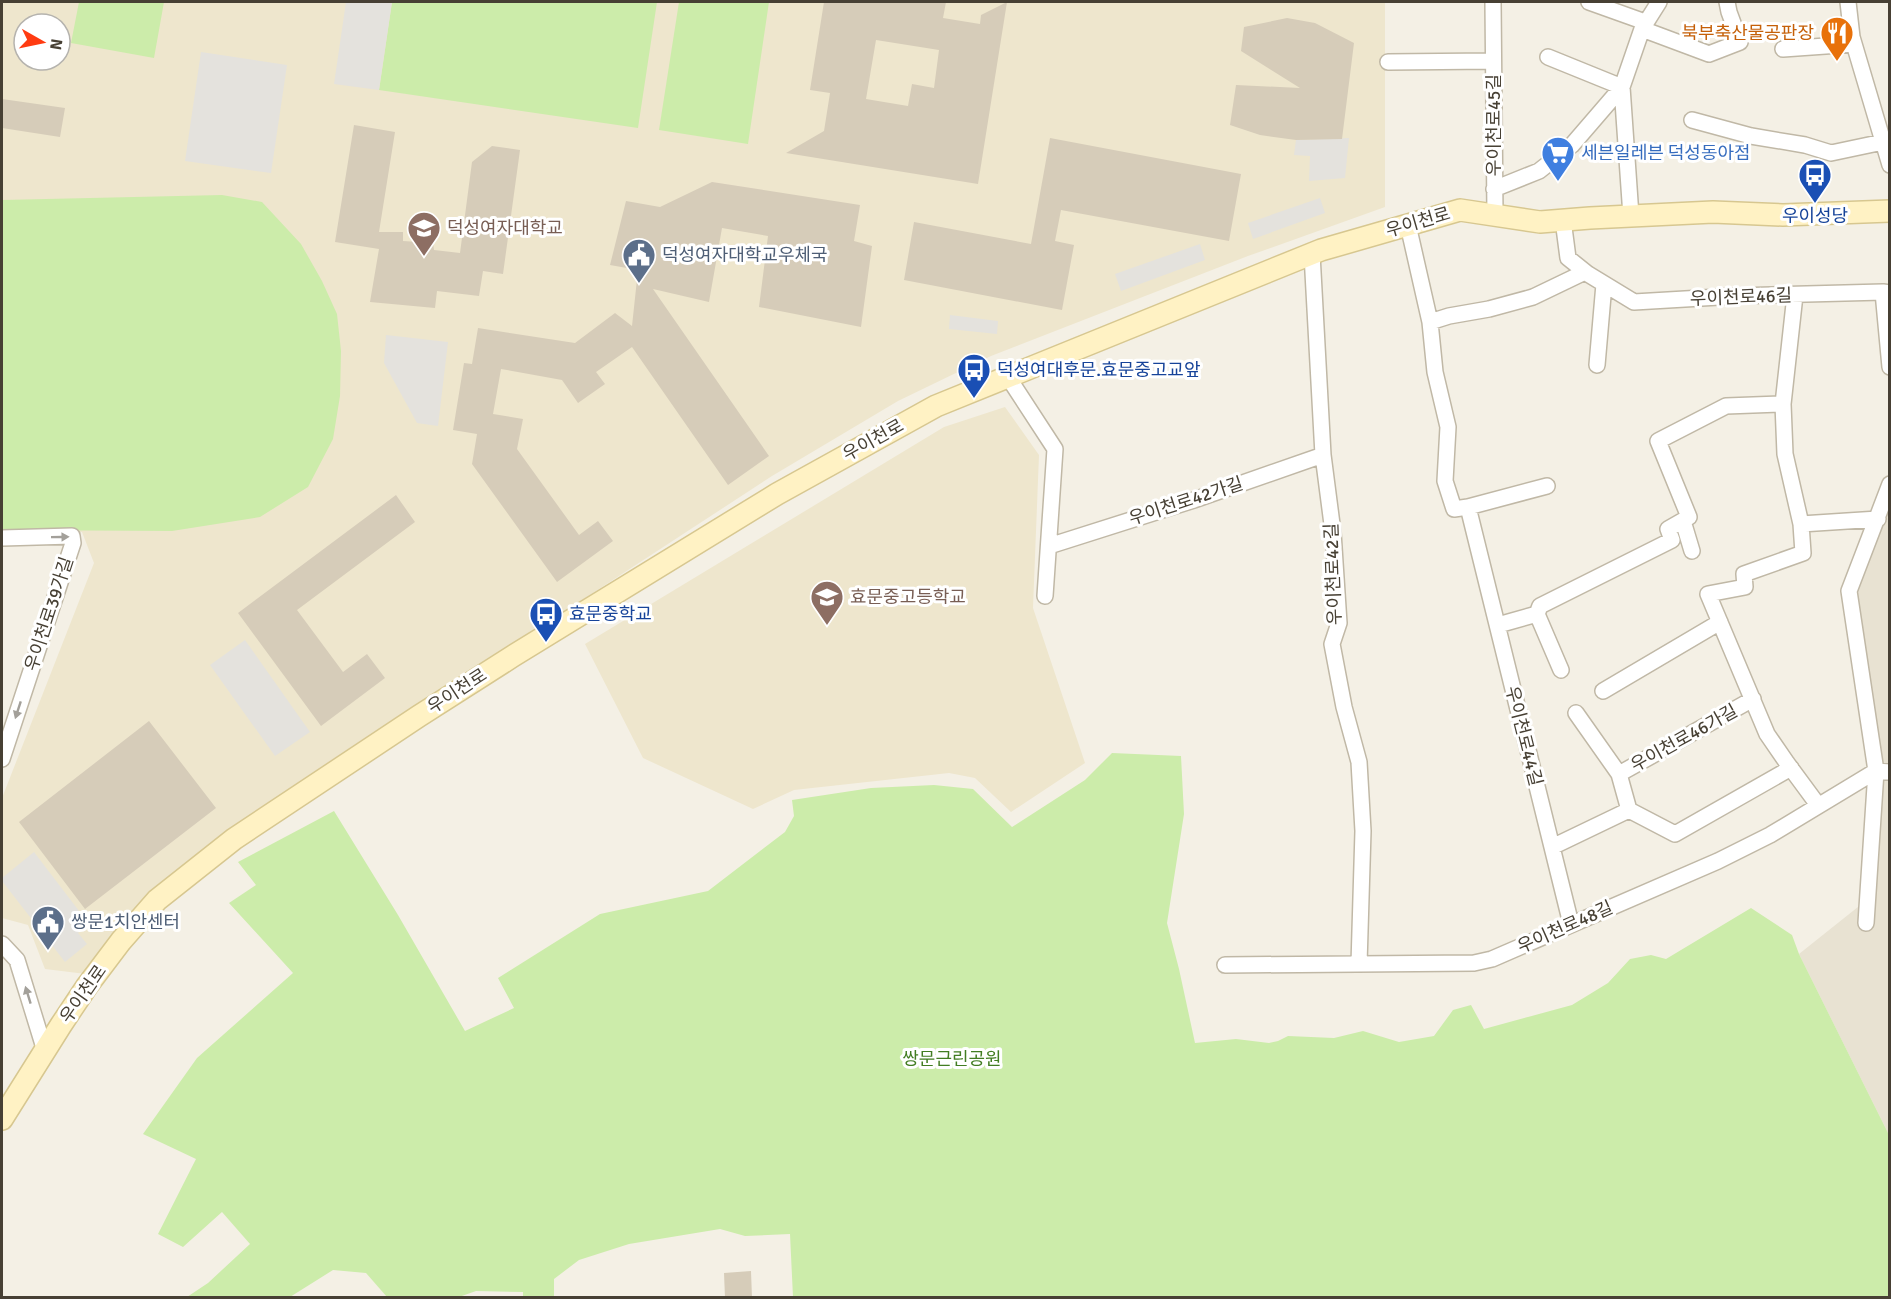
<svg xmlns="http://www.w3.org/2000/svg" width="1891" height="1299" font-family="Signika,'Noto Sans KR',sans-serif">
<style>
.residential{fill:#e8e2d2}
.education{fill:#eee6cd;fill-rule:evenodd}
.green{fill:#ccecaa}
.parking{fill:#e4e2dd}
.building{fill:#d6ccb9;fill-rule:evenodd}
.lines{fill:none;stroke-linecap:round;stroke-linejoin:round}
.street-casing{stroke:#c0b8a6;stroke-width:18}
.secondary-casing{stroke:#d7c790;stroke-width:24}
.street{stroke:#fff;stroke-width:15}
.secondary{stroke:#fff2c4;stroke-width:21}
.oneway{fill:#a3a09a}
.labels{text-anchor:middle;stroke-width:6;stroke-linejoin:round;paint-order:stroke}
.food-label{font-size:18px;fill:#c56008;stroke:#fff;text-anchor:end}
.street-label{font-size:18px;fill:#474034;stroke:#fff}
.shop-label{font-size:18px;fill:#366cbe;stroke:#fff;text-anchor:start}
.transit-label{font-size:18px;fill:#164399;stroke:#fff;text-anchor:start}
.education-label{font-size:18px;fill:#785e54;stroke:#fff;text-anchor:start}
.service-label{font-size:18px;fill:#4e5e75;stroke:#fff;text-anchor:start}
.park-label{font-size:18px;fill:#427d22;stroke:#fff}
</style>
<rect width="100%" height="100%" fill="#f4f0e5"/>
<path class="residential" d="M1889 497V1135L1799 954 1868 899 1876 771 1849 591Z"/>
<path class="education" d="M2 2H1385V207L1248 256 991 356 898 401 772 476 576 604 429 696 356 744 244 821 86 974 45 969 28 925 2 918V798L94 563 82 532 2 534ZM24 24H60V60H24Z
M1005 407 1039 455 1033 608 1085 763 1011 812 975 778 949 773 794 790 753 809 643 758 585 644 944 427Z"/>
<path class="green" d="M79 2H164L154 58 71 43Z
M392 2H657L638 128 379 90Z
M679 2H769L748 144 659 130Z
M222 195 262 202 301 244 322 281 337 314 341 351 340 396 333 439 308 487 260 517 172 531 2 530V200Z
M1112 753 1181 756 1184 814 1167 923 1179 969 1195 1043 1236 1039 1269 1043 1278 1041 1288 1036 1334 1038 1363 1031 1399 1042 1434 1036 1453 1010 1471 1005 1484 1029 1572 1005 1608 983 1630 959 1651 955 1666 959 1751 908 1792 935 1799 954 1889 1135V1297H793L790 1234 745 1236 720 1229 629 1244 579 1260 554 1279V1297H523V1292L476 1291 459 1297H387L366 1273 333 1270 290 1297H187L208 1283 250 1244 222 1212 183 1247 158 1234 196 1159 143 1134 197 1058 293 973 229 903 256 885 238 862 334 811 398 915 465 1031 514 1008 498 978 600 914 708 891 785 832 794 816 792 800 871 788 934 785 973 789 1012 827 1085 780Z"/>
<path class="parking" d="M346 2H392L379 90 334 84Z
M201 52 287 65 271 173 185 161Z
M1349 138 1345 178 1309 181 1310 156 1294 155 1296 140Z
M1320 198 1325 213 1253 239 1248 223Z
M1200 244 1205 260 1121 291 1115 274Z
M950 315 998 321 997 334 949 329Z
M386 335 448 342 438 426 417 423 384 363Z
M245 640 310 732 275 756 210 665Z
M34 852 89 924 78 933 87 944 65 962 2 881V878Z"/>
<path class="building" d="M824 2H946L943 18 980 24 981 15 1007 2 978 184 786 153 824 131 830 93 810 90ZM876 40 939 50 934 88 912 84 908 106 866 99Z
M1287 18 1315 23 1354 43 1342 139 1296 140 1260 135 1230 125 1236 85 1300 88 1241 51 1244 27Z
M2 99 65 108 60 137 2 128Z
M354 125 395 132 379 232H403V241L433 243 434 250 460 253 472 162 492 146 520 150 503 274 483 271 479 296 437 291 435 308 370 302 379 249 335 242Z
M1050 138 1241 174 1229 241 1061 210 1055 241 1074 245 1062 310 904 280 914 222 1031 244Z
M712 182 860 205 854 241 872 246 861 327 759 307 768 236 722 228 709 302 653 289 769 456 728 485 632 347 596 372 605 384 578 403 562 380 501 369 493 414 523 419 517 449 579 535 598 521 613 541 557 582 472 464 477 434 453 430 464 363 472 364 478 328 575 343 615 313 632 326 638 270 610 265 626 201 660 207Z
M396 495 415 522 297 610 343 672 367 654 385 678 321 726 238 613Z
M149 721 216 808 85 909 19 822Z
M751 1271 752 1298H725L724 1273Z"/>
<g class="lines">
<defs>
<path id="street" d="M1493 2 1495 215
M1589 2 1645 22
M1848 2 1852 37 1890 165
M1642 29 1709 54 1740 42 1729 12 1727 2
M1783 49 1854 44
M1388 62 1493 61
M1692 120 1751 136 1805 145 1831 153 1883 142
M1494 189 1539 171 1572 145 1622 87 1548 57
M1631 216 1622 87 1642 29 1659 2
M1563 220 1568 258 1588 274 1634 302 1736 296 1883 292
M1408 225 1430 322 1435 372 1448 427 1445 481 1454 509 1468 507 1571 924
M1312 254 1323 455 1333 532 1339 623 1332 644 1344 707 1359 762 1363 831 1359 964
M1890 293 1883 292 1890 367
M1795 295 1783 404 1785 454 1801 524 1803 553 1744 574 1745 587 1708 594 1767 734 1787 763 1818 805
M1430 322 1449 316 1489 309 1533 297 1585 272
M1597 365 1604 284
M1008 377 1055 449 1045 596
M1468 507 1547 486
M1683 521 1692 551
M1801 524 1878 519
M2 538 72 536 73 543 2 759
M1049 546 1194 500 1323 455
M1537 614 1561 670
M1498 625 1537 614 1540 606 1672 540 1668 529 1689 517 1658 441 1726 406 1783 404
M1603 691 1720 622
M1576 713 1619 774 1629 810 1675 834 1791 768
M1619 774 1753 699
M1552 847 1629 810
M1866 923 1876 771 1849 591 1890 484
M2 944 17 960 45 1051
M1225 965 1474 963 1492 959 1718 861 1770 835 1876 771 1890 772"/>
<path id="secondary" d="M2 1119 61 1025 87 986 121 941 157 900 234 839 419 716 513 656 777 494 936 406 1321 250 1460 210 1540 222 1590 218 1713 212 1783 215 1890 211"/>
</defs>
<use href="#street" class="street-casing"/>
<use href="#secondary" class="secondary-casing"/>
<use href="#street" class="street"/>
<use href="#secondary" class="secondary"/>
</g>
<defs><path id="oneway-solid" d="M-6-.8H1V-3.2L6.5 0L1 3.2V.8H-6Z" transform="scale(1.5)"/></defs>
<g class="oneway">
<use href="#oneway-solid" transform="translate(60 537) rotate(-1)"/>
<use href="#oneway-solid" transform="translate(18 710) rotate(108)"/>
<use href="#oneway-solid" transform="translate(28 995) rotate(-107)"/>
</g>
<defs>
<symbol id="restaurant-pin" viewBox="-11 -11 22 30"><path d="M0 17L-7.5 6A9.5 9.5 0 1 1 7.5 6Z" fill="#e8710a" stroke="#fff"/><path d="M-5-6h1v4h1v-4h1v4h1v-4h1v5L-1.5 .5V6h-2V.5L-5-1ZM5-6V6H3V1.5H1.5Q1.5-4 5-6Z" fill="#fff"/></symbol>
<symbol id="supermarket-pin" viewBox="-11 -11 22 30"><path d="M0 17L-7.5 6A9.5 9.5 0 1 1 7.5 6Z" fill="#3f7fe0" stroke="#fff"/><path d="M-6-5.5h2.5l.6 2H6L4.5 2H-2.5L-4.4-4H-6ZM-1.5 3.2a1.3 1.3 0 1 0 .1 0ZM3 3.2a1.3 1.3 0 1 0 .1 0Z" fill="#fff"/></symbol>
<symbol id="bus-pin" viewBox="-11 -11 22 30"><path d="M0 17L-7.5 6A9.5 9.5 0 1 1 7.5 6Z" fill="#1a4fb4" stroke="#fff"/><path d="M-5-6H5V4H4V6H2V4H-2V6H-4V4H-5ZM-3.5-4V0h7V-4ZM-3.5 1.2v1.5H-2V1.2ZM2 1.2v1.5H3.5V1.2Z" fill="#fff"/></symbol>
<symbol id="university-pin" viewBox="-11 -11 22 30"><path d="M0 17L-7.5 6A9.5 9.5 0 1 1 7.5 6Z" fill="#8d6e63" stroke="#fff"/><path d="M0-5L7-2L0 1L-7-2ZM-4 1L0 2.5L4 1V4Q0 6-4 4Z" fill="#fff"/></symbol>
<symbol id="civic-pin" viewBox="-11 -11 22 30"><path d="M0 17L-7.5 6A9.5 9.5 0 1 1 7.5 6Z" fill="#5c6f8a" stroke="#fff"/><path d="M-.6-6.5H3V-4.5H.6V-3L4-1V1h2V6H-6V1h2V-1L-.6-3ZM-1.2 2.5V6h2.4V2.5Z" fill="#fff"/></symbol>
<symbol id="school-pin" viewBox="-11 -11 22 30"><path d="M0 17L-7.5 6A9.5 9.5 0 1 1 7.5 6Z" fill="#8d6e63" stroke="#fff"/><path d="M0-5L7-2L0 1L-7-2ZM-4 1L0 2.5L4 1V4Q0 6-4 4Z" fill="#fff"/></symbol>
</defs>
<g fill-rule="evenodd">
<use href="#restaurant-pin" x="1818" y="14" width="38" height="52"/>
<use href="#supermarket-pin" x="1539" y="134" width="38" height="52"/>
<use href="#bus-pin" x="1796" y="156" width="38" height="52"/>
<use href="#university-pin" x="405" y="209" width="38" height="52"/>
<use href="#civic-pin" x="620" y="236" width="38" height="52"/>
<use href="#bus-pin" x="955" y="351" width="38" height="52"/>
<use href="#school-pin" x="808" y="578" width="38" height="52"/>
<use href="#bus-pin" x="527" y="595" width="38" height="52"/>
<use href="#civic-pin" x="29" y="903" width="38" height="52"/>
</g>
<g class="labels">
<g class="food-label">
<text x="1814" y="39">북부축산물공판장</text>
</g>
<g class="street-label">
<text transform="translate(1494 125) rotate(-90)" y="6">우이천로45길</text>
<text transform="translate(1418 222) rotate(-16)" y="6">우이천로</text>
<text transform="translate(1741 297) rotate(-2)" y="6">우이천로46길</text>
<text transform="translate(873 440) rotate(-29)" y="6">우이천로</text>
<text transform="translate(1186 501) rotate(-18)" y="6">우이천로42가길</text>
<text transform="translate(1333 574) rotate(-92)" y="6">우이천로42길</text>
<text transform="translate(49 614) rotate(-72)" y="6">우이천로39가길</text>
<text transform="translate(457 691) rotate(-33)" y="6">우이천로</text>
<text transform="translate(1524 736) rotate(76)" y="6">우이천로44길</text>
<text transform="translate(1684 738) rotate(-29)" y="6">우이천로46가길</text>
<text transform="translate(1565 927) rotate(-24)" y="6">우이천로48길</text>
<text transform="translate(83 994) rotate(-55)" y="6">우이천로</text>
</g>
<g class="shop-label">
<text x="1581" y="159">세븐일레븐 덕성동아점</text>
</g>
<g class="transit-label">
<text x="1815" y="222" text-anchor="middle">우이성당</text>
<text x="997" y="376">덕성여대후문.효문중고교앞</text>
<text x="569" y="620">효문중학교</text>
</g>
<g class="education-label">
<text x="447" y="234">덕성여자대학교</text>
<text x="850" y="603">효문중고등학교</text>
</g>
<g class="service-label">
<text x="662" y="261">덕성여자대학교우체국</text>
<text x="71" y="928">쌍문1치안센터</text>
</g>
<g class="park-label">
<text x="952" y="1065">쌍문근린공원</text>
</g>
</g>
<rect width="1891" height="1299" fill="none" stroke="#474034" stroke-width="6"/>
<g transform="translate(42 42) rotate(99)"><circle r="28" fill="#ffffff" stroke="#b5b3ae" stroke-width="1.5"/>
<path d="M0-4.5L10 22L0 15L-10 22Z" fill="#ff3b11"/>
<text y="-9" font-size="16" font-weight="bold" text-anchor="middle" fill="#474034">N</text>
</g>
</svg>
